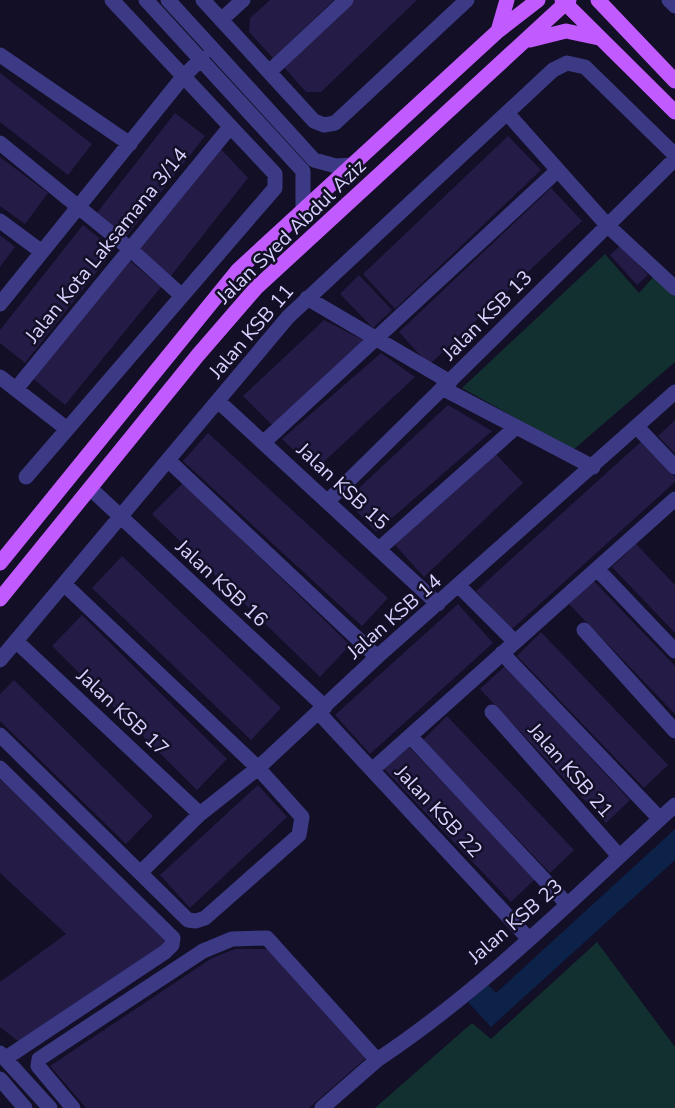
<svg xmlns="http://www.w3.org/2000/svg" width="675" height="1108" font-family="'Nunito Sans',sans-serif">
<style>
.green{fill:#12302f}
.water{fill:#0c2248}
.building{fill:#241b47}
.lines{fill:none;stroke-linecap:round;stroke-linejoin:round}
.minor{stroke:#3d3a85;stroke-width:15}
.major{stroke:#c25bff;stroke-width:15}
.labels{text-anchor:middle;stroke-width:5;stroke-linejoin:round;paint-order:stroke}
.street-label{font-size:20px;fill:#d9d4ff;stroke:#130f26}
</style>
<rect width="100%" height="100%" fill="#130f26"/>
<path class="green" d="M605 254 639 293 656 274 675 293V362L573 450 462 388Z
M597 942 675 1047V1108H375L472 1023 491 1039Z"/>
<path class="water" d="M675 829V860L491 1027 468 1002 488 985 496 993Z"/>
<path class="building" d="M270 0H334L273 58 249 32 250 18Z
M351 0H417L321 92H306L282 65Z
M0 73 92 144 68 175 0 122Z
M175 113 205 136 126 237 96 214Z
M508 136 541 170 395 309 363 274Z
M220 148 248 178 170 277 135 248Z
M0 157 48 193 25 224 0 206Z
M551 188 582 221 429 365 399 332Z
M83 225 114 250 25 363 0 343V330Z
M0 235 15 247 0 267Z
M621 245 648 275 637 285 610 255Z
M128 259 161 287 65 405 31 377Z
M359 275 392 310 373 328 340 294Z
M324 320 365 341 272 425 243 396Z
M381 353 415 377 315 470 282 439Z
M448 405 492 431 376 532 346 500Z
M675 420V454L658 436Z
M208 433 388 598 362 626 183 461Z
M643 440 675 477V482L511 630 476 591Z
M494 452 523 483 424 577 395 545Z
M183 483 350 645 320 677 152 514Z
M636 544 675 585V633L612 567Z
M122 556 281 708 251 740 92 588Z
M593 580 675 666V714L569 604Z
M458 604 493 643 370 754 335 715Z
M82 615 227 759 197 790 52 646Z
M541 632 668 765 644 788 517 656Z
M505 666 630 800 606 823 480 689Z
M14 680 153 816 126 844 0 721V694Z
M447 716 574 850 550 873 423 740Z
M408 746 535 879 511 902 384 769Z
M0 779 171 941 23 1045 0 1027V982L66 934 0 873Z
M258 785 287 817 190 908 160 875Z
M235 949H270L366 1058 309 1108H86L50 1066 212 958Z"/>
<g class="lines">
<path class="minor" d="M146 0 303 171V210
M168 0 314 160 336 166 353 165
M203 0 314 121 324 125 335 123 467 0
M669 0 675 6
M221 20 243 0
M0 55 130 144
M269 72 346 0
M507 113 607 225 675 288
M0 143 130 249 181 295
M0 221 42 252
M307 298 450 382
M0 304 183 77 202 58
M0 377 67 429
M442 388 593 467
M16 389 230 127
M218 401 438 604
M637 427 675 467
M264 442 558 170
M169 461 377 657
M26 477 275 188V174L112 0
M91 489 325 707
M328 501 675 159
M379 549 516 427
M597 569 675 651
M459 586 515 642
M584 630 675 731
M16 641 200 814
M502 653 660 819
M0 660 288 317 553 70 567 63 585 67 675 155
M492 712 619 856
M319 713 529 939
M0 735 188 920 196 921 205 918 299 835 302 817 258 768 64 584
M410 736 567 904
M0 768 173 938 172 945 165 952 6 1058
M372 770 675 499
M141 872 200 814 258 768 377 657 675 392
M0 1053 50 1108
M377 1060C484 989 580 892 675 805
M0 1079 25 1108
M73 1108 38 1066 39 1059 203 951 232 939 267 938 377 1060 322 1108"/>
<path class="major" d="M562 0 675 112
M598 0 675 81
M498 31 507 0
M530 40 566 31 599 38
M0 563 238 270 498 31 538 0
M0 599 198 355 256 288 569 0"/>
</g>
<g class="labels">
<g class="street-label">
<text transform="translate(291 231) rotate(-44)" y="7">Jalan Syed Abdul Aziz</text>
<text transform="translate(106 245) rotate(-51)" y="7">Jalan Kota Laksamana 3/14</text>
<text transform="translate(487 315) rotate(-45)" y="7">Jalan KSB 13</text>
<text transform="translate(251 331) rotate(-49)" y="7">Jalan KSB 11</text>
<text transform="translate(343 486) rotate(43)" y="7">Jalan KSB 15</text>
<text transform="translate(222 583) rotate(43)" y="7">Jalan KSB 16</text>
<text transform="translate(394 616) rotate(-41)" y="7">Jalan KSB 14</text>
<text transform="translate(123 712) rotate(43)" y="7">Jalan KSB 17</text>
<text transform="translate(571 770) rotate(49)" y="7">Jalan KSB 21</text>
<text transform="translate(439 811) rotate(47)" y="7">Jalan KSB 22</text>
<text transform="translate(515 921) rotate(-41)" y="7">Jalan KSB 23</text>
</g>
</g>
</svg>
